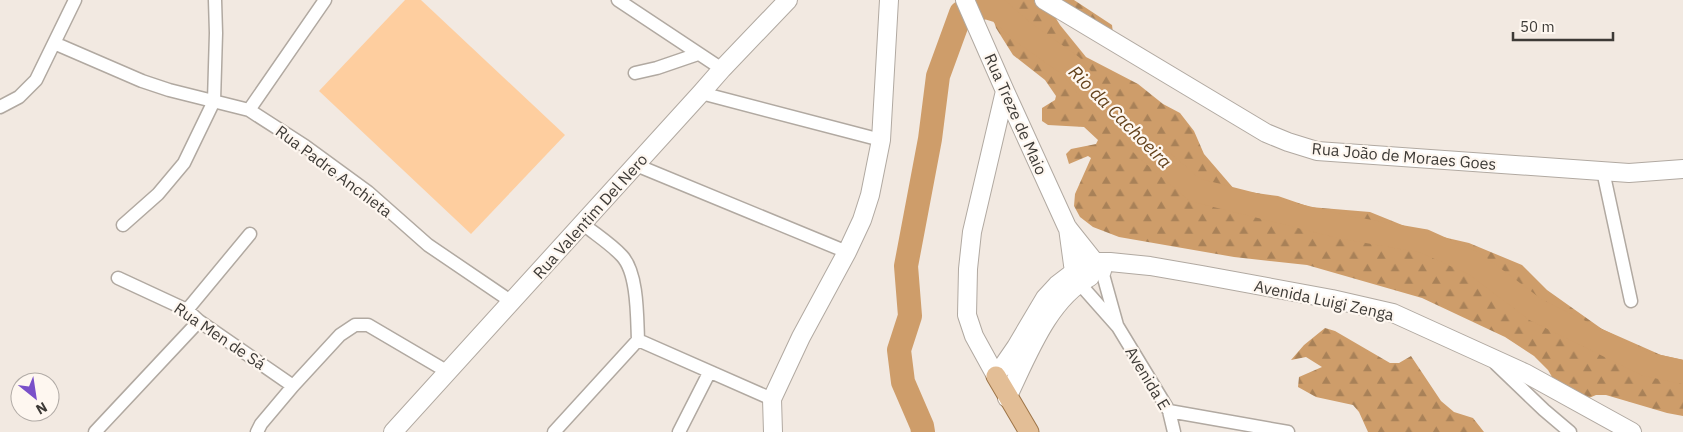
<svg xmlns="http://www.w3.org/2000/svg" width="1683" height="432" font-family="'IBM Plex Sans',sans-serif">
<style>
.forest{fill:url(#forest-firs)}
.green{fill:#fece9f}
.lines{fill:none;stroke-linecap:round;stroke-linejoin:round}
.river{stroke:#ce9d6a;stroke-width:24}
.street-casing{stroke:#b1a9a1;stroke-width:15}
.secondary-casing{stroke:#b1a9a1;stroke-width:20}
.primary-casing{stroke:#9d7447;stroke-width:21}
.street{stroke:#fff;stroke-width:12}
.secondary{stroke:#fff;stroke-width:18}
.primary{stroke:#e3be96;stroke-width:19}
.labels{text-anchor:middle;stroke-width:4.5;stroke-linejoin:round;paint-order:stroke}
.street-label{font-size:16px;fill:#3d3a36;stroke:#fef7f0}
.water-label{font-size:18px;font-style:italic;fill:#63411a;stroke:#fef7f0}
</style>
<defs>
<pattern id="forest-firs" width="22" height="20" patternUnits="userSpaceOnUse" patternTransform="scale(1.25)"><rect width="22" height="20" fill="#ce9d6a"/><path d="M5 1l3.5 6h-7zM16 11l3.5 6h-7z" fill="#a88158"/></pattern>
</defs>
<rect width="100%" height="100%" fill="#f2e9e1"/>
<path class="forest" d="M987 0H1074L1112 25 1113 33 1049 7 1060 25 1086 57 1138 84 1163 104 1180 113 1194 131 1204 154 1235 190 1278 196 1310 207 1370 212 1417 231 1469 243 1522 265 1547 290 1602 329 1661 355 1683 360V416L1667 413 1606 395H1596L1575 404 1562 394 1548 370 1534 356 1505 337 1422 298 1307 265 1234 257 1119 237 1093 227 1080 217 1074 206 1075 194 1091 158 1088 156 1069 164 1066 154 1071 149 1096 144 1098 140 1084 127 1048 125 1042 121V108L1055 100 1056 96 1045 80 1013 55 996 28Z
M1325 328 1335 331 1390 363H1399L1411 356 1441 401 1454 412 1473 418 1484 432H1368L1359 412 1353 405 1316 397 1298 387 1299 377 1322 367 1306 357 1291 360 1304 345Z"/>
<path class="green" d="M405 0H421L565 135 471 234 319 91Z"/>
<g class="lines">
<path class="river" d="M923 432 922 426 903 382 899 350 910 316 906 266 930 139 938 76 961 13 986 7 999 11 1023 32 1071 66 1104 106 1147 149 1195 190 1343 227 1424 241 1475 264 1536 310 1646 364 1683 372"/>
<defs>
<path id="street" d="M618 0 722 69
M54 43 142 81 169 90 249 110 305 146 368 192 428 245 512 302
M635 73 657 68 698 54
M701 93 881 140
M0 107 19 97 36 80 75 0
M249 110 325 0
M636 165 847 252
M1603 171 1631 301
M123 225 158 194 184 163 214 101 216 33 215 0
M1102 271 1117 325
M118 278 187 310 199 321 293 386
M1079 283 1118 327 1169 411 1174 432
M187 310 250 234
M638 340 772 399
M1496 364 1544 410 1570 432
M1169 411 1288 432
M95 432 199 321
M257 432 261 424 293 386 340 335 355 325H368L448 372
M554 432 638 340C637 318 638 273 622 256 611 244 595 234 583 224
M679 432 709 373"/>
<path id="secondary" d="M965 0 1005 91 1067 227 1102 271
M1044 0 1266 133 1288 142 1317 151 1629 173 1683 169
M1005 91 972 232 968 269 967 315 974 336 996 376 1016 347 1045 298 1057 285 1074 272 1095 262H1110L1150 266 1202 275 1332 299 1393 313 1525 373 1632 432
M1068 228 1074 272 1079 283
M1007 398C1027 357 1048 299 1090 277
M393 432 701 93 722 69 788 0
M773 432 772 399 801 337 847 252 862 220 870 195 881 140 889 0"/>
<path id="primary" d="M996 376 1029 432"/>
</defs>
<use href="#street" class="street-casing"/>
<use href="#secondary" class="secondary-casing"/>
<use href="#primary" class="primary-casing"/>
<use href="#street" class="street"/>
<use href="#secondary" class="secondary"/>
<use href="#primary" class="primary"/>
</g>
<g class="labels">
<g class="street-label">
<text transform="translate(1016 114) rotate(66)" y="6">Rua Treze de Maio</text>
<text transform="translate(1404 156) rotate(5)" y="6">Rua João de Moraes Goes</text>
<text transform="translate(334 171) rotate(37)" y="6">Rua Padre Anchieta</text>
<text transform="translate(590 216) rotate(-48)" y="6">Rua Valentim Del Nero</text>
<text transform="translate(1324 300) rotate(12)" y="6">Avenida Luigi Zenga</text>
<text transform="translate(220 336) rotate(34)" y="6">Rua Men de Sá</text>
<text transform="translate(1148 378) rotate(59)" y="6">Avenida E</text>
</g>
<g class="water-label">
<text transform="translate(1120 117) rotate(45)" y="6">Rio da Cachoeira</text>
</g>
</g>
<g transform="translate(35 397) rotate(150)"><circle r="24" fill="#fef7f0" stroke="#b1aba6"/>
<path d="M0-4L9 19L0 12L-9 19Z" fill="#7950c9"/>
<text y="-8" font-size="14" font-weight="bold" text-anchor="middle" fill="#3d3a36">N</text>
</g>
<path d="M1513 32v8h100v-8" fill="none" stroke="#3d3a36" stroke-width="2.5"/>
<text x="1520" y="32" font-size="15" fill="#3d3a36" stroke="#fef7f0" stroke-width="4" paint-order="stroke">50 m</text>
</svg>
